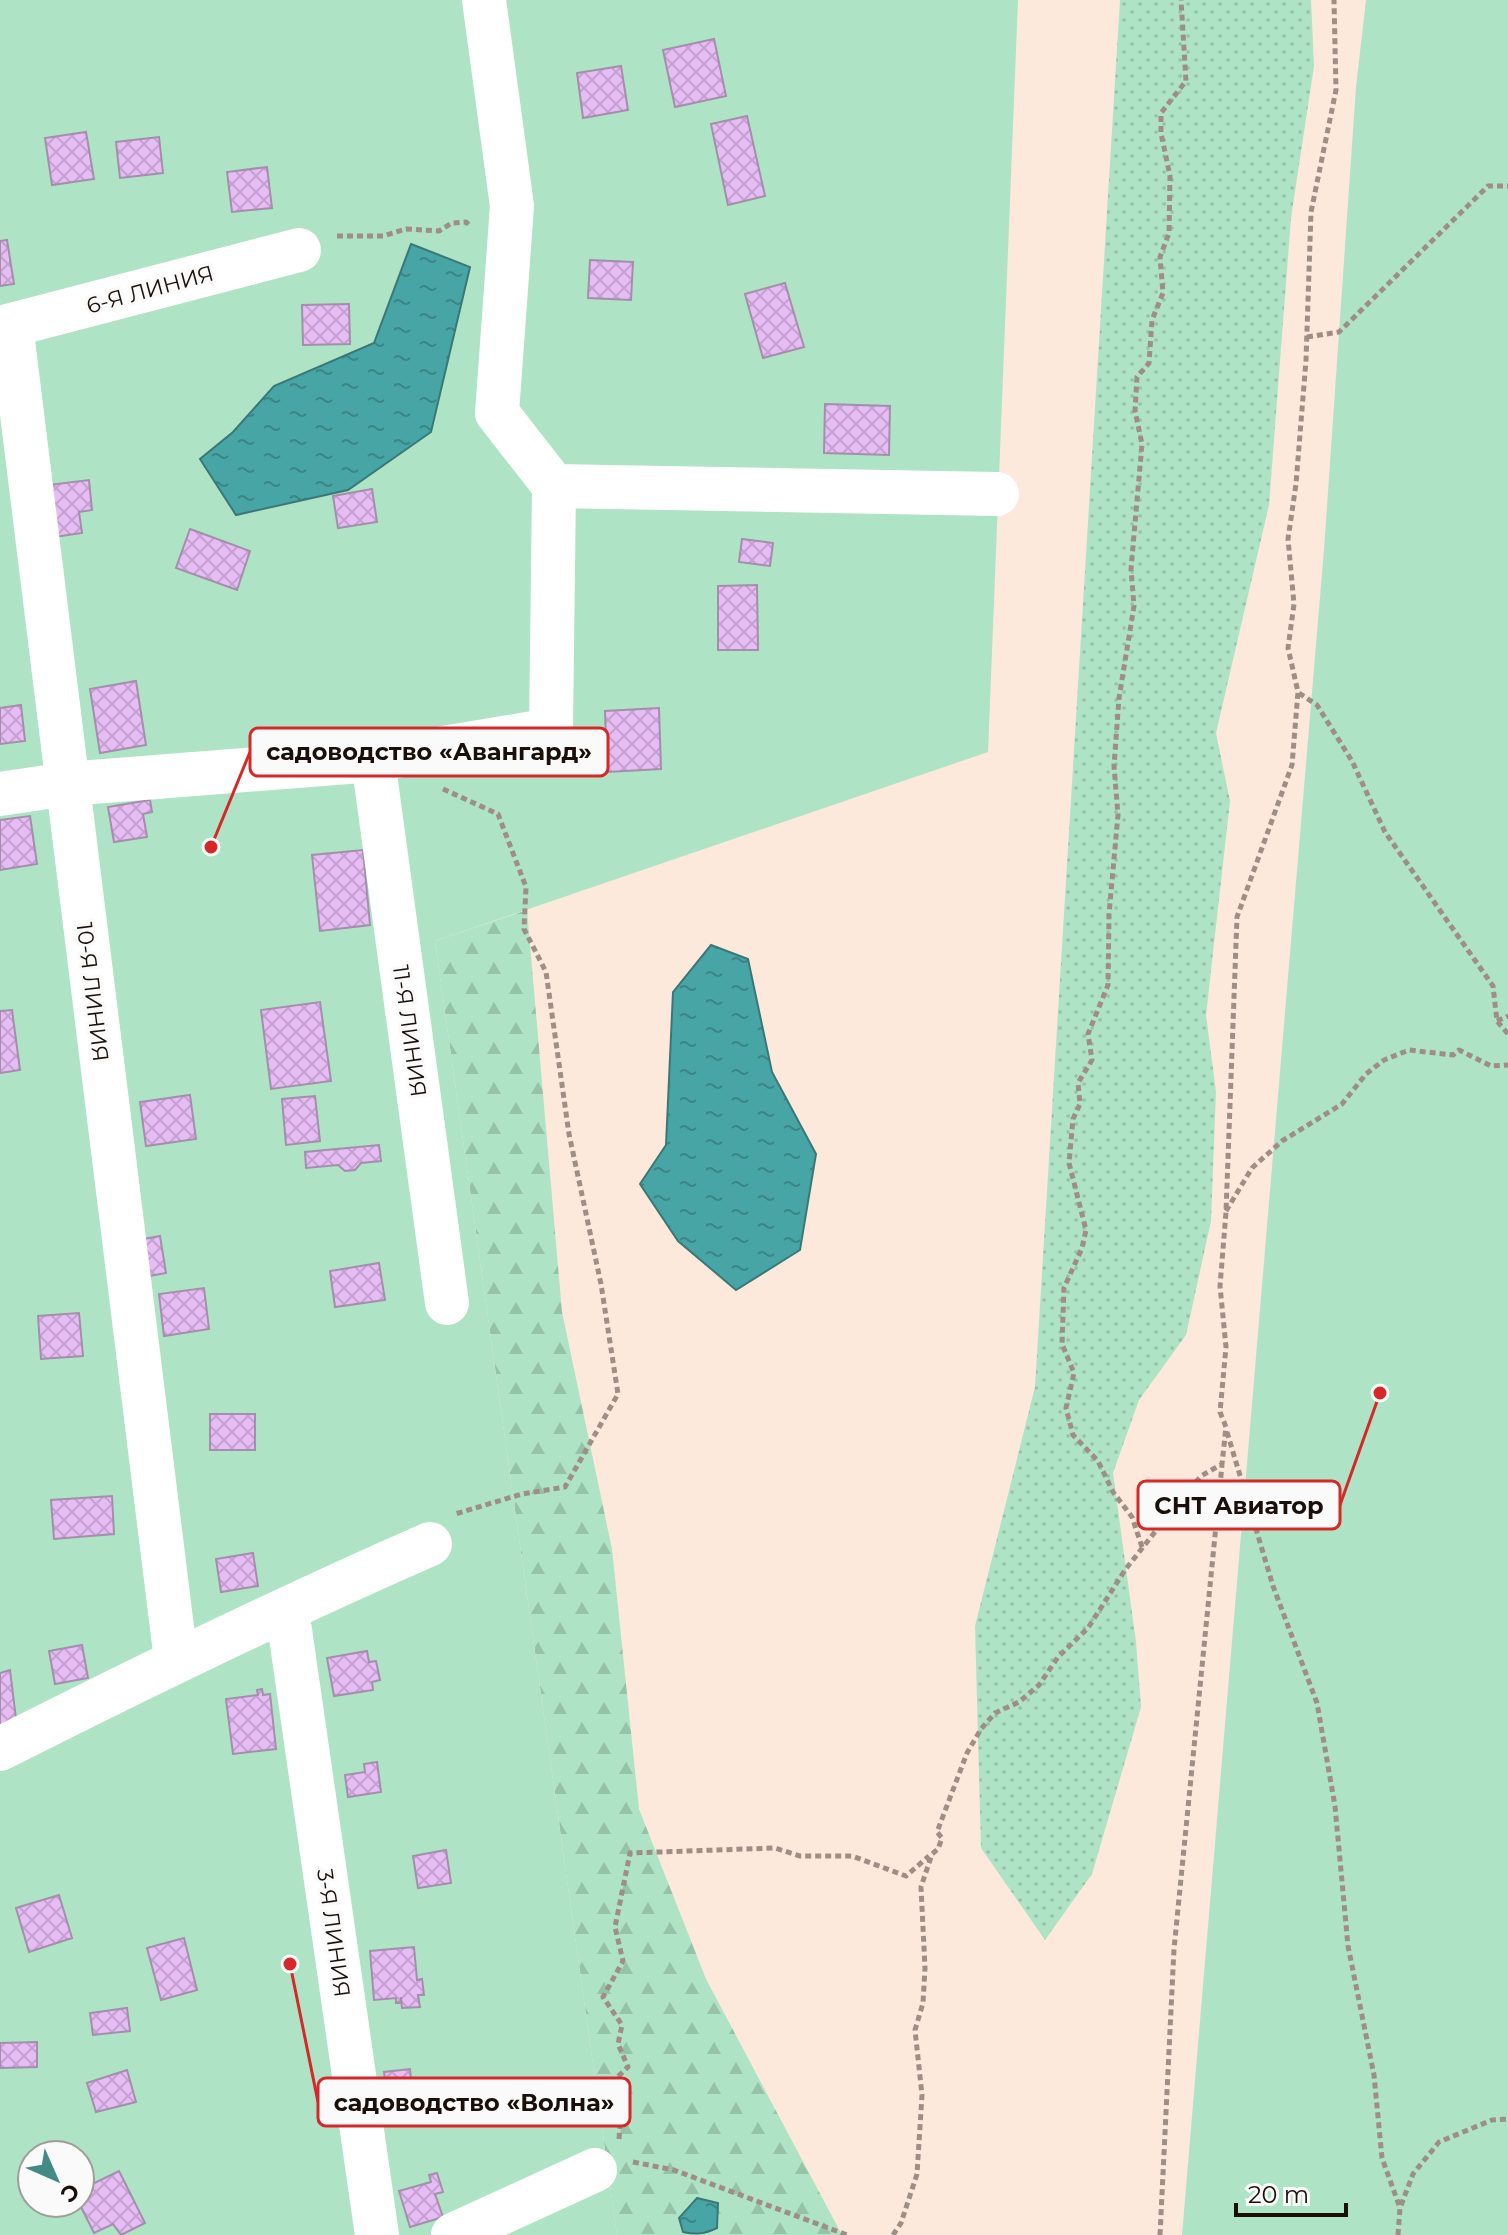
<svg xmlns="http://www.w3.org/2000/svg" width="1508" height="2235" font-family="Montserrat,sans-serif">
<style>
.grass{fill:url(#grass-dots)}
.forest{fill:url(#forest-firs)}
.garden{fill:#aee3c5;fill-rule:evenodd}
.water{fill:url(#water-ripples);stroke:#3a7877;stroke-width:2}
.building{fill:url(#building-cross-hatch);stroke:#a38fab;stroke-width:2}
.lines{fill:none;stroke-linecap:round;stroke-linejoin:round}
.path{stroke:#9f8e85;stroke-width:5;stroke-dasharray:6 4;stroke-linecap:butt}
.minor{stroke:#fff;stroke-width:44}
.labels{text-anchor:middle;stroke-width:7;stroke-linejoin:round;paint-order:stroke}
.street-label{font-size:22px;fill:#1a0f09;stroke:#fafafa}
.leader{fill:none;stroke:#d62828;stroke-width:3}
.callout-dot{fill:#d62828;stroke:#fafafa;stroke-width:3}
.callout{fill:#fafafa;stroke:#d62828;stroke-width:3}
.callout-label{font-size:24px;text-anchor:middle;font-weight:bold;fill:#1a0f09}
</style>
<defs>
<pattern id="grass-dots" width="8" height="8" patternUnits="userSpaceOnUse" patternTransform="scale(2)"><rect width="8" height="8" fill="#aee3c5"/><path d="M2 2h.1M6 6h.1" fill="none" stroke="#95c2a8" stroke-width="1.8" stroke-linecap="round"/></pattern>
<pattern id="forest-firs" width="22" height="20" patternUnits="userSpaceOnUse" patternTransform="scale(2)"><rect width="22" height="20" fill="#aee3c5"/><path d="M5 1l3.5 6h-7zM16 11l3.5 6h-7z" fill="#95c2a8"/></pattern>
<pattern id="water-ripples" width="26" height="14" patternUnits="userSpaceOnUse" patternTransform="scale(2)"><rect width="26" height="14" fill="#48a5a6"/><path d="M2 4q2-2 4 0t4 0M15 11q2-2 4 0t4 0" fill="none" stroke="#3b8585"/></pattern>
<pattern id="building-cross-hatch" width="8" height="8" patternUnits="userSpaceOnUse" patternTransform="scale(2)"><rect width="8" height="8" fill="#e6bcf4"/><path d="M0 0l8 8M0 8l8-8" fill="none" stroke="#c5a0d0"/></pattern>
</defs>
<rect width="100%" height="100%" fill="#fde8dc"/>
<path class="grass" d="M1120 0H1311L1314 66 1291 218 1269 505 1216 733 1230 801 1206 1015 1216 1092 1211 1221 1186 1335 1139 1400 1113 1473 1136 1642 1141 1707 1092 1874 1045 1940 981 1848 975 1626 1035 1387Z"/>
<path class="forest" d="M527 910 562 1312 612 1549 639 1809 706 1979 842 2235H617L435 941Z"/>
<path class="garden" d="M0 0H1018L988 752 435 941 617 2235H0ZM32 2155H80V2203H32Z
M1366 0H1508V2235H1182L1324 550 1356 87Z"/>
<path class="water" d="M411 244 470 267 431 432 348 490 236 515 200 459 233 432 274 386 374 343Z
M711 945 748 959 772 1072 816 1154 800 1250 736 1290 678 1241 640 1184 666 1145 673 992Z
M697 2198 718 2203 717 2228C704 2234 697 2235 683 2232L679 2218Z"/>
<path class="building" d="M714 39 726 96 675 107 663 50Z
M621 66 628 110 583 118 577 73Z
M747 116 765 196 728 205 711 124Z
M86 132 94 179 52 185 45 138Z
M159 137 163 173 120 178 116 142Z
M267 167 272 208 232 212 227 172Z
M7 240 14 284 0 286V241Z
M590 260 633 262 631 300 588 298Z
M785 283 804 347 763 358 745 294Z
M349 304 350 344 303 345 302 305Z
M825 404 890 406 889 455 824 453Z
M89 480 92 510 79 512 82 533 47 538 40 486Z
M372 489 377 522 338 528 333 496Z
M190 529 250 551 237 590 176 568Z
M742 539 773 543 770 566 739 562Z
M757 585 758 650H718V586Z
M136 681 146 745 100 753 90 689Z
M21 705 25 741 0 744V708Z
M659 708 661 769 607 772 605 711Z
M150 800 152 812 143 814 147 837 114 842 108 807Z
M30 816 37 864 0 870V820Z
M363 850 370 925 320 931 312 855Z
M320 1002 331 1081 271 1089 261 1010Z
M12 1010 20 1070 0 1073V1011Z
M190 1095 196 1139 146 1146 140 1102Z
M315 1096 320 1141 286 1145 282 1099Z
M379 1145 381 1161 361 1163 355 1170 345 1171 338 1165 306 1168 305 1152Z
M160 1236 166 1273 144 1277 138 1240Z
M379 1263 385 1300 335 1307 330 1271Z
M204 1288 209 1329 164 1336 159 1294Z
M79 1313 83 1356 41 1359 38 1316Z
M210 1414H255V1450H210Z
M112 1496 114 1534 54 1539 51 1500Z
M253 1553 258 1586 221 1592 216 1559Z
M82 1645 88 1678 55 1684 49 1651Z
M367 1651 369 1662 376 1661 380 1680 372 1682 373 1690 334 1696 327 1658Z
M10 1670 17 1727 0 1735V1673Z
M262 1689 263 1695 270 1694 276 1749 233 1754 226 1699 258 1695 257 1690Z
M377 1762 381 1792 348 1797 345 1775 365 1772 364 1764Z
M446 1850 451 1883 418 1888 413 1856Z
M59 1895 72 1938 29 1952 16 1908Z
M184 1938 197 1990 161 2000 147 1948Z
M414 1947 417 1980 422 1979 424 1995H418L420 2007 402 2008 401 1997V2002L396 2003V1998L374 2000 370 1951Z
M127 2008 130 2031 93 2035 90 2013Z
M37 2042V2067L0 2068V2043Z
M410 2069 411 2080 418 2079 421 2100 411 2102 412 2113 390 2117 384 2072Z
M127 2070 136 2102 96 2112 87 2083Z
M119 2171 145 2223 121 2235 113 2224 94 2233 79 2203 80 2190Z
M437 2173 443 2192 435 2194 443 2217 410 2227 399 2191 431 2182 429 2175Z"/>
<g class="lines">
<path class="path" d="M337 236H383L406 229 439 231 452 223 466 222 470 226
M1307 337 1339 332 1488 186H1508
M1299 693 1317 705 1352 761 1385 832 1493 986 1497 1021 1508 1034
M443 789 498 814 526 887 524 929 546 972 569 1134 601 1284 618 1394 565 1487 522 1494 455 1514
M1497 1021 1508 1016
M1226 1211 1252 1168 1282 1141 1342 1104 1366 1074 1384 1060 1409 1050 1453 1055 1459 1050 1491 1066 1508 1065
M1227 1432 1273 1586 1317 1703 1335 1806 1348 1946 1374 2075 1382 2158 1400 2208
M1142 1547 1132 1517 1113 1492 1098 1461 1073 1435 1066 1408 1074 1373 1062 1344 1064 1288 1082 1248 1086 1230 1069 1163 1073 1119 1080 1104 1078 1083 1092 1060 1088 1034 1108 985 1109 914 1118 815 1114 766 1119 698 1134 606 1131 569 1142 444 1135 411 1137 377 1149 363 1152 320 1163 293 1160 257 1169 233 1170 176 1161 133V113L1186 81 1181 0
M619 2139 621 2114 608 2086 628 2067 618 2044 622 2025 603 1997 623 1961 615 1927 630 1853 775 1848 800 1856H852L906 1876 929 1856
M633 2162 674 2170 847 2235
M893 2235 901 2223 917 2174 922 2095 915 2030 923 2003 925 1968 921 1887 932 1854 938 1849 942 1838 937 1832 967 1753 981 1729 995 1713 1019 1702 1039 1685 1058 1657 1088 1628 1125 1570 1173 1509 1201 1476 1222 1464 1226 1427 1220 1412 1226 1347 1220 1286 1226 1212 1237 917 1292 765 1298 692 1288 648 1294 604 1288 539 1296 484 1306 360 1311 212 1336 90 1334 0
M1160 2235 1174 1949 1222 1465
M1398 2235 1400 2208 1413 2174 1439 2142 1492 2120 1508 2119"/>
<path class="minor" d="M11 325 176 1660
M0 328 299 250
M554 486 997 494
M373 760 447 1303
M0 794 67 784 373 760 551 730 554 486 497 413 512 206 484 0
M290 1630 377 2235
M0 1749C142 1677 284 1608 430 1544
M453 2235 595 2170"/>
</g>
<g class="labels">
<g class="street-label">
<text transform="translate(150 289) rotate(-15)" y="8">6-Я ЛИНИЯ</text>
<text transform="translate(93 992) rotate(83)" y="8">10-Я ЛИНИЯ</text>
<text transform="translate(410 1031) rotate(82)" y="8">11-Я ЛИНИЯ</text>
<text transform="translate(334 1933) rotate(82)" y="8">3-Я ЛИНИЯ</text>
</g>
</g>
<path class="leader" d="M211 847L250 752M1380 1393L1340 1505M290 1964L318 2102"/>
<g class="callout-dot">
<circle cx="211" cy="847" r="8"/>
<circle cx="1380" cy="1393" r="8"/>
<circle cx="290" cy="1964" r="8"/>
</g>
<g class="callout">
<rect x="250" y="728" width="358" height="48" rx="8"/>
<rect x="1138" y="1481" width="202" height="48" rx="8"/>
<rect x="318" y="2078" width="312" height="48" rx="8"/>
</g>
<g class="callout-label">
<text x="429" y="760">садоводство «Авангард»</text>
<text x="1239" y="1514">СНТ Авиатор</text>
<text x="474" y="2111">садоводство «Волна»</text>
</g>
<g transform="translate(56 2179) rotate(135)"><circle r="38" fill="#fafafa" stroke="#a09c9a" stroke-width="2"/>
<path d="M0-6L14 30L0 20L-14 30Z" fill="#428a86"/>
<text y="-12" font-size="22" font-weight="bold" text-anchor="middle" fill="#1a0f09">С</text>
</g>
<path d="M1236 2203v12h110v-12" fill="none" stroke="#1a0f09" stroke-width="4"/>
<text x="1248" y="2203" font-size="24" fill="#1a0f09" stroke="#fafafa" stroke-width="6" paint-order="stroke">20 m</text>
</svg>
